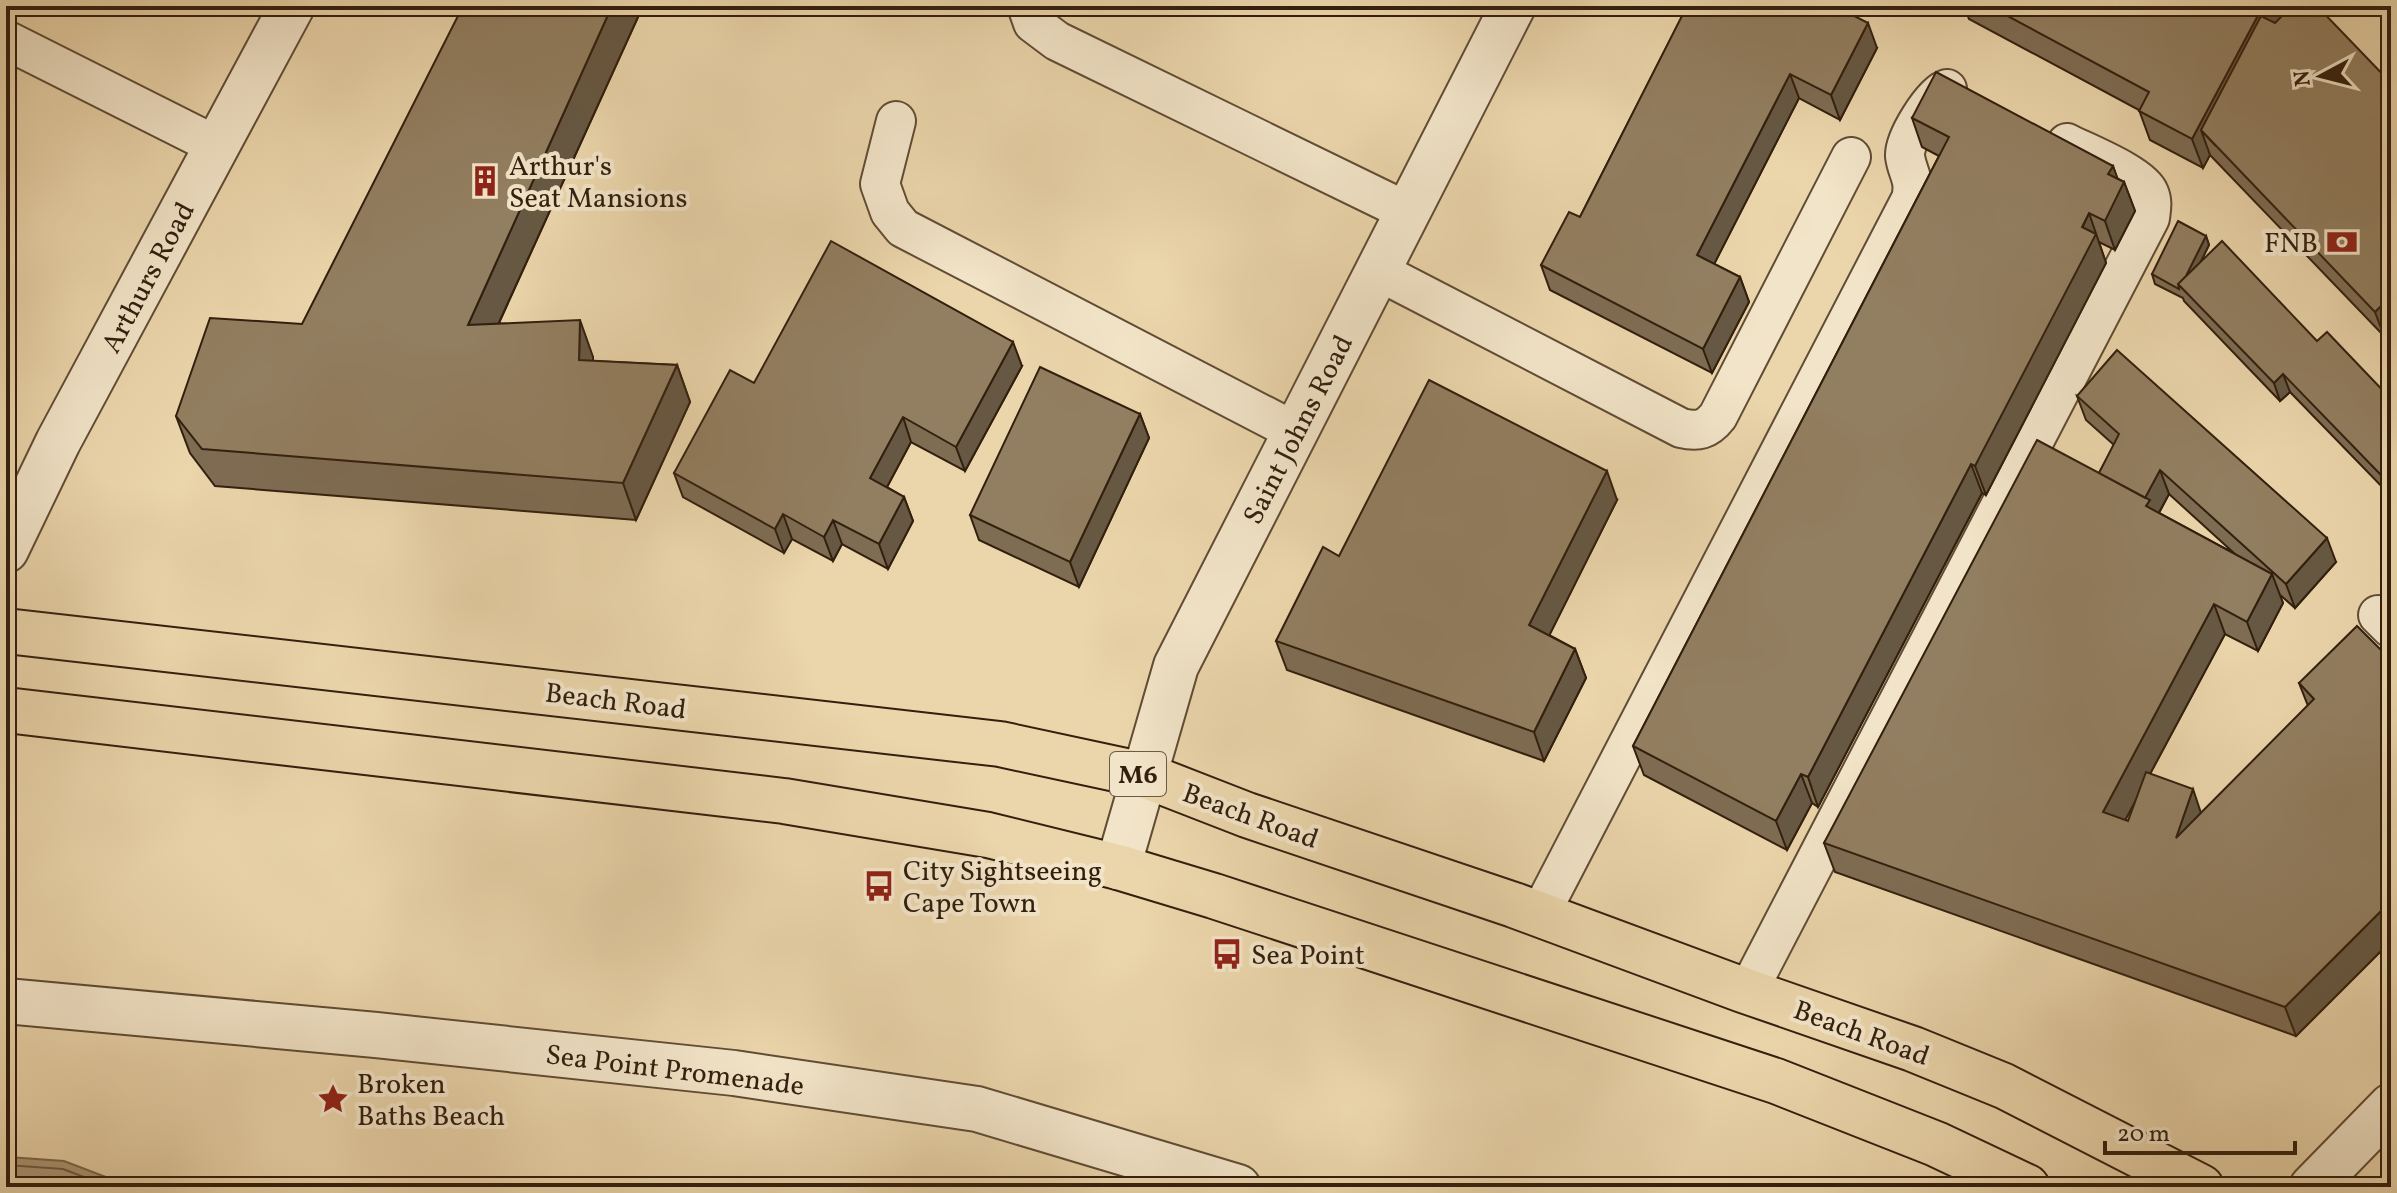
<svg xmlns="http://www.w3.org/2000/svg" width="2397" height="1193" font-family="Vollkorn,serif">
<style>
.water{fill:#ac9776;stroke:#7b674c;stroke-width:2}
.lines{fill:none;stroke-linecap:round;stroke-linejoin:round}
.shore{stroke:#6f5b42;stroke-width:2}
.service-casing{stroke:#604c35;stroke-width:42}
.pedestrian-casing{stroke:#604c35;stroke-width:48}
.minor-casing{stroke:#604c35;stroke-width:48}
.primary-casing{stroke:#321f0e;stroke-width:48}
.service{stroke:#f2e4c8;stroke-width:38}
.pedestrian{stroke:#f2e4c8;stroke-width:44}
.minor{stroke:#f2e4c8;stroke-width:44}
.primary{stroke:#ebd5ab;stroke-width:44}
.wall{fill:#7e6c53;stroke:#321f0e;stroke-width:2;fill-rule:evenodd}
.shaded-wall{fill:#665843;stroke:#321f0e;stroke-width:2}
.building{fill:#927e60;stroke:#321f0e;stroke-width:2}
.labels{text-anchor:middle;stroke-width:8;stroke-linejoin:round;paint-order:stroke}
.shield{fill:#f2e4c8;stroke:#6c5a46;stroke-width:2}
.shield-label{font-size:26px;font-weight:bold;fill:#321f0e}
.poi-label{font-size:28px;fill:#321f0e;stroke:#f2e4c8;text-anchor:start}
.street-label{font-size:28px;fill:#321f0e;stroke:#f2e4c8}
</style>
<rect width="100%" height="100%" fill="#ebd5ab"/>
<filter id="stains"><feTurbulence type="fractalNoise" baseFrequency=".0025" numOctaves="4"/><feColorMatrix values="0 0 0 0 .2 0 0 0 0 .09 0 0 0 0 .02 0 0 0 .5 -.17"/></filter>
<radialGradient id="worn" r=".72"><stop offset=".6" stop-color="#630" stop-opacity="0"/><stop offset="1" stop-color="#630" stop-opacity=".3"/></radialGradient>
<path class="water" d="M8 1157 64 1161 132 1187H6Z"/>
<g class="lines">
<path class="shore" d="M6 1165 63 1169 110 1187"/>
<defs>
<path id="service" d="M1027 6 1033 23 1057 41 1408 212
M6 40 217 146
M896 121 880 184 890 212 903 228 1296 432
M1378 271 1681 428C1698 432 1707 430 1718 416L1851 157
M2378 615 2391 628
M1540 914 1911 199C1916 179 1907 173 1905 156 1904 139 1932 94 1947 89
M1748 991 2150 218C2151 209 2153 202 2149 193 2141 174 2086 153 2067 143"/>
<path id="pedestrian" d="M6 1001 376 1035 734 1073 977 1109 1238 1187"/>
<path id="minor" d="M6 550 58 442 292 6
M1118 867 1176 666 1513 6
M2312 1187 2391 1106"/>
<path id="primary" d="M6 631 1000 744 1144 775 1247 815 1514 905 1743 990 1913 1049 2004 1086 2201 1187
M6 710 784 801 988 835 1118 867 1214 896 1776 1081 1936 1144 2027 1187"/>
</defs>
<use href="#service" class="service-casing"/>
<use href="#pedestrian" class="pedestrian-casing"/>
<use href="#minor" class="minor-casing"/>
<use href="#primary" class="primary-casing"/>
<use href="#service" class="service"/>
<use href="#pedestrian" class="pedestrian"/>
<use href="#minor" class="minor"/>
<use href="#primary" class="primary"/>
</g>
<path class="wall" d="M643 6 499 323 593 357V361L677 365 690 402 636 520 215 486 190 453 176 416 302 324Z
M1941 6H1963L1958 15Z
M1964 6H2289L2285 14 2384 336 2210 155 2203 168 2150 140 2139 110 1969 19Z
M1687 7 1877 48 1840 120 1799 98 1714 264 1740 277 1749 302 1712 373 1550 290 1541 265 1580 217Z
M1912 118 2113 166 2117 178 2124 182 2135 211 2115 250 2099 242 2106 263 1986 495 1982 493 1818 807 1812 803 1787 850 1644 775 1633 746 1939 156 1922 147Z
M2206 236 2209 245 2201 261 2317 341 2391 399 2387 492 2290 392 2280 401 2184 301 2183 298 2155 284 2152 274Z
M1022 366 965 471 911 442 887 487 904 497 913 521 888 569 842 544 833 561 792 539 784 553 683 497 674 473 754 383Z
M2077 396 2336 562 2295 608 2279 594 2283 603 2258 651 2225 634 2150 774 2201 813 2308 706 2299 683 2391 660V941L2296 1036 1835 872 1824 843 2099 473 2114 445 2086 420ZM2169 494 2235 554 2159 513ZM2137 798 2128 821 2125 820Z
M1140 414 1149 438 1079 587 979 540 970 515Z
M1617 500 1549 635 1575 649 1586 678 1544 761 1287 670 1276 641 1339 556Z"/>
<path class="shaded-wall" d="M612 6H643L481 362 468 325Z
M1955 6H1963L1958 15Z
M2263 6H2289L2215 145 2201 130 2210 155 2203 168 2192 139Z
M1868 23 1877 48 1840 120 1831 95Z
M1790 74 1799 98 1706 280 1697 255Z
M2113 166 2121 188 2124 182 2135 211 2115 250 2105 221 2108 174Z
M2089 213 2106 263 1986 495 1975 466Z
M2206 236 2209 245 2186 292 2180 286Z
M1740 277 1749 302 1712 373 1703 349Z
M2391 296V329L2384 336 2375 312Z
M580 320 593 357V398L579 360Z
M1013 342 1022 366 965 471 956 447Z
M677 365 690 402 636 520 623 483Z
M2283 374 2290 392 2280 401 2274 383Z
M1140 414 1149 438 1079 587 1070 562Z
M903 417 911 442 879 502 870 478Z
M1971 464 1982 493 1818 807 1808 777Z
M2391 465V489L2387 492 2381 475Z
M2160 470 2169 494 2156 518 2143 501Z
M1607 471 1617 500 1540 654 1529 625Z
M904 497 913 521 888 569 879 544Z
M783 514 792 539 784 553 775 529Z
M833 520 842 544 833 561 824 537Z
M2327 538 2336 562 2295 608 2286 584Z
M2272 574 2283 603 2258 651 2247 622Z
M2214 604 2225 634 2114 841 2103 812Z
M1575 649 1586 678 1544 761 1534 732Z
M1801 774 1812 803 1787 850 1776 821Z
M2193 789 2203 819 2176 838Z
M2391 901V941L2296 1036 2285 1007Z"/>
<path class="building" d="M463 6H612L468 325 580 320 579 360 677 365 623 483 202 449 176 416 210 318 302 324Z
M1687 6H1835L1868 23 1831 95 1790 74 1697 255 1740 277 1703 349 1541 265 1569 212 1580 217Z
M1989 6H2263L2192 139 2139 111 2149 92Z
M2292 6H2317L2391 83V296L2375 312 2201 130 2261 16 2275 23Z
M1936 72 2113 166 2108 174 2124 182 2105 221 2089 213 2082 227 2096 234 1975 466 1971 464 1808 777 1801 774 1776 821 1633 746 1949 137 1912 118Z
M2178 221 2206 236 2186 276 2178 284 2179 289 2152 274Z
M831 241 1013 342 956 447 903 417 870 478 904 497 879 544 833 520 824 537 783 514 775 529 674 473 730 370 754 383Z
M2222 241 2317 341 2327 332 2391 399V465L2381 475 2283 374 2274 383 2178 284Z
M2117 350 2327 538 2286 584 2160 470 2145 498 2099 473 2119 434 2077 396Z
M1040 367 1140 414 1070 562 970 515Z
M1429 380 1607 471 1529 625 1575 649 1534 732 1276 641 1323 547 1339 556Z
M2037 440 2150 500 2146 506 2272 574 2247 622 2214 604 2103 812 2128 821 2146 772 2193 789 2176 838 2314 699 2299 683 2357 626 2391 660V901L2285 1007 1824 843Z"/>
<defs>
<symbol id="building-bare" viewBox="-9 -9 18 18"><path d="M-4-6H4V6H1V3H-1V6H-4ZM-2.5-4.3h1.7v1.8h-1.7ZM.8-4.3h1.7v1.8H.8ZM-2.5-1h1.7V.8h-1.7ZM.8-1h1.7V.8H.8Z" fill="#8f2418" stroke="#f2e4c8" stroke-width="2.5" paint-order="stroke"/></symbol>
<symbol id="bank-bare" viewBox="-9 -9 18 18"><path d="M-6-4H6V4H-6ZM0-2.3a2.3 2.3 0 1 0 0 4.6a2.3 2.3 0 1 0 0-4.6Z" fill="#8f2418" stroke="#f2e4c8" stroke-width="2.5" paint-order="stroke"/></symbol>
<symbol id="bus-bare" viewBox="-9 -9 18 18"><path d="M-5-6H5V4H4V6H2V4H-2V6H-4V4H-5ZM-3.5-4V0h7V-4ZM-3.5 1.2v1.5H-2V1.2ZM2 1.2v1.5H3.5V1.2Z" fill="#8f2418" stroke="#f2e4c8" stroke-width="2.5" paint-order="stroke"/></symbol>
<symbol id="sight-bare" viewBox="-9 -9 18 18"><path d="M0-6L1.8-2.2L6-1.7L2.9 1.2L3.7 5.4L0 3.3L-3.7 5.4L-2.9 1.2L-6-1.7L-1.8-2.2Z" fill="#8f2418" stroke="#f2e4c8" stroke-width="2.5" paint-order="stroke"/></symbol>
</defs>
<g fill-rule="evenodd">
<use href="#building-bare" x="463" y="159" width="44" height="44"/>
<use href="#bank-bare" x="2320" y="220" width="44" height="44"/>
<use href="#bus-bare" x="857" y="864" width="44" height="44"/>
<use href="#bus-bare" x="1205" y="932" width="44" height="44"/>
<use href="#sight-bare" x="311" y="1077" width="44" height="44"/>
</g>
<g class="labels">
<rect class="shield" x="1110" y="752" width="56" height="44" rx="6"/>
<g class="shield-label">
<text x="1138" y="783">M6</text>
</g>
<g class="poi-label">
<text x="509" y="175">Arthur's<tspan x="509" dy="32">Seat Mansions</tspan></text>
<text x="2318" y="252" text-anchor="end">FNB</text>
<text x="903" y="880">City Sightseeing<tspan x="903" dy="32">Cape Town</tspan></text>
<text x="1251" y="964">Sea Point</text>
<text x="357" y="1093">Broken<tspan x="357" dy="32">Baths Beach</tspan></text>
</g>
<g class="street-label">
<text transform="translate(147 277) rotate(-62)" y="10">Arthurs Road</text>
<text transform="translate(1297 429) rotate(-63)" y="10">Saint Johns Road</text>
<text transform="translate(616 700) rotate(7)" y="10">Beach Road</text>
<text transform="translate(1251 815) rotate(20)" y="10">Beach Road</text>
<text transform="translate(1862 1032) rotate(20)" y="10">Beach Road</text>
<text transform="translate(675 1069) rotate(7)" y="10">Sea Point Promenade</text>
</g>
</g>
<rect width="2397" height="1193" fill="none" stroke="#ebd5ab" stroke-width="32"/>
<rect x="8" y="8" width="2381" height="1177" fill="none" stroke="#321f0e" stroke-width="4"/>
<rect x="16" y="16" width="2365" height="1161" fill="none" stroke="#321f0e" stroke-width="2"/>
<g transform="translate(2321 76) rotate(263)" stroke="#f2e4c8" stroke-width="6" paint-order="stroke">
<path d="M0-6L14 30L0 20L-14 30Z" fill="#321f0e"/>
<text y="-12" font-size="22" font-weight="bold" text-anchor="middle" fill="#321f0e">N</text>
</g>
<path d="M2105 1141v12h190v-12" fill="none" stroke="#321f0e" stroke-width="4"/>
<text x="2117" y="1141" font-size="24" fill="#321f0e" stroke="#f2e4c8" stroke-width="6" paint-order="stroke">20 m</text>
<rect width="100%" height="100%" filter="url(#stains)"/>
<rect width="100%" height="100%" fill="url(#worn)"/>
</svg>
